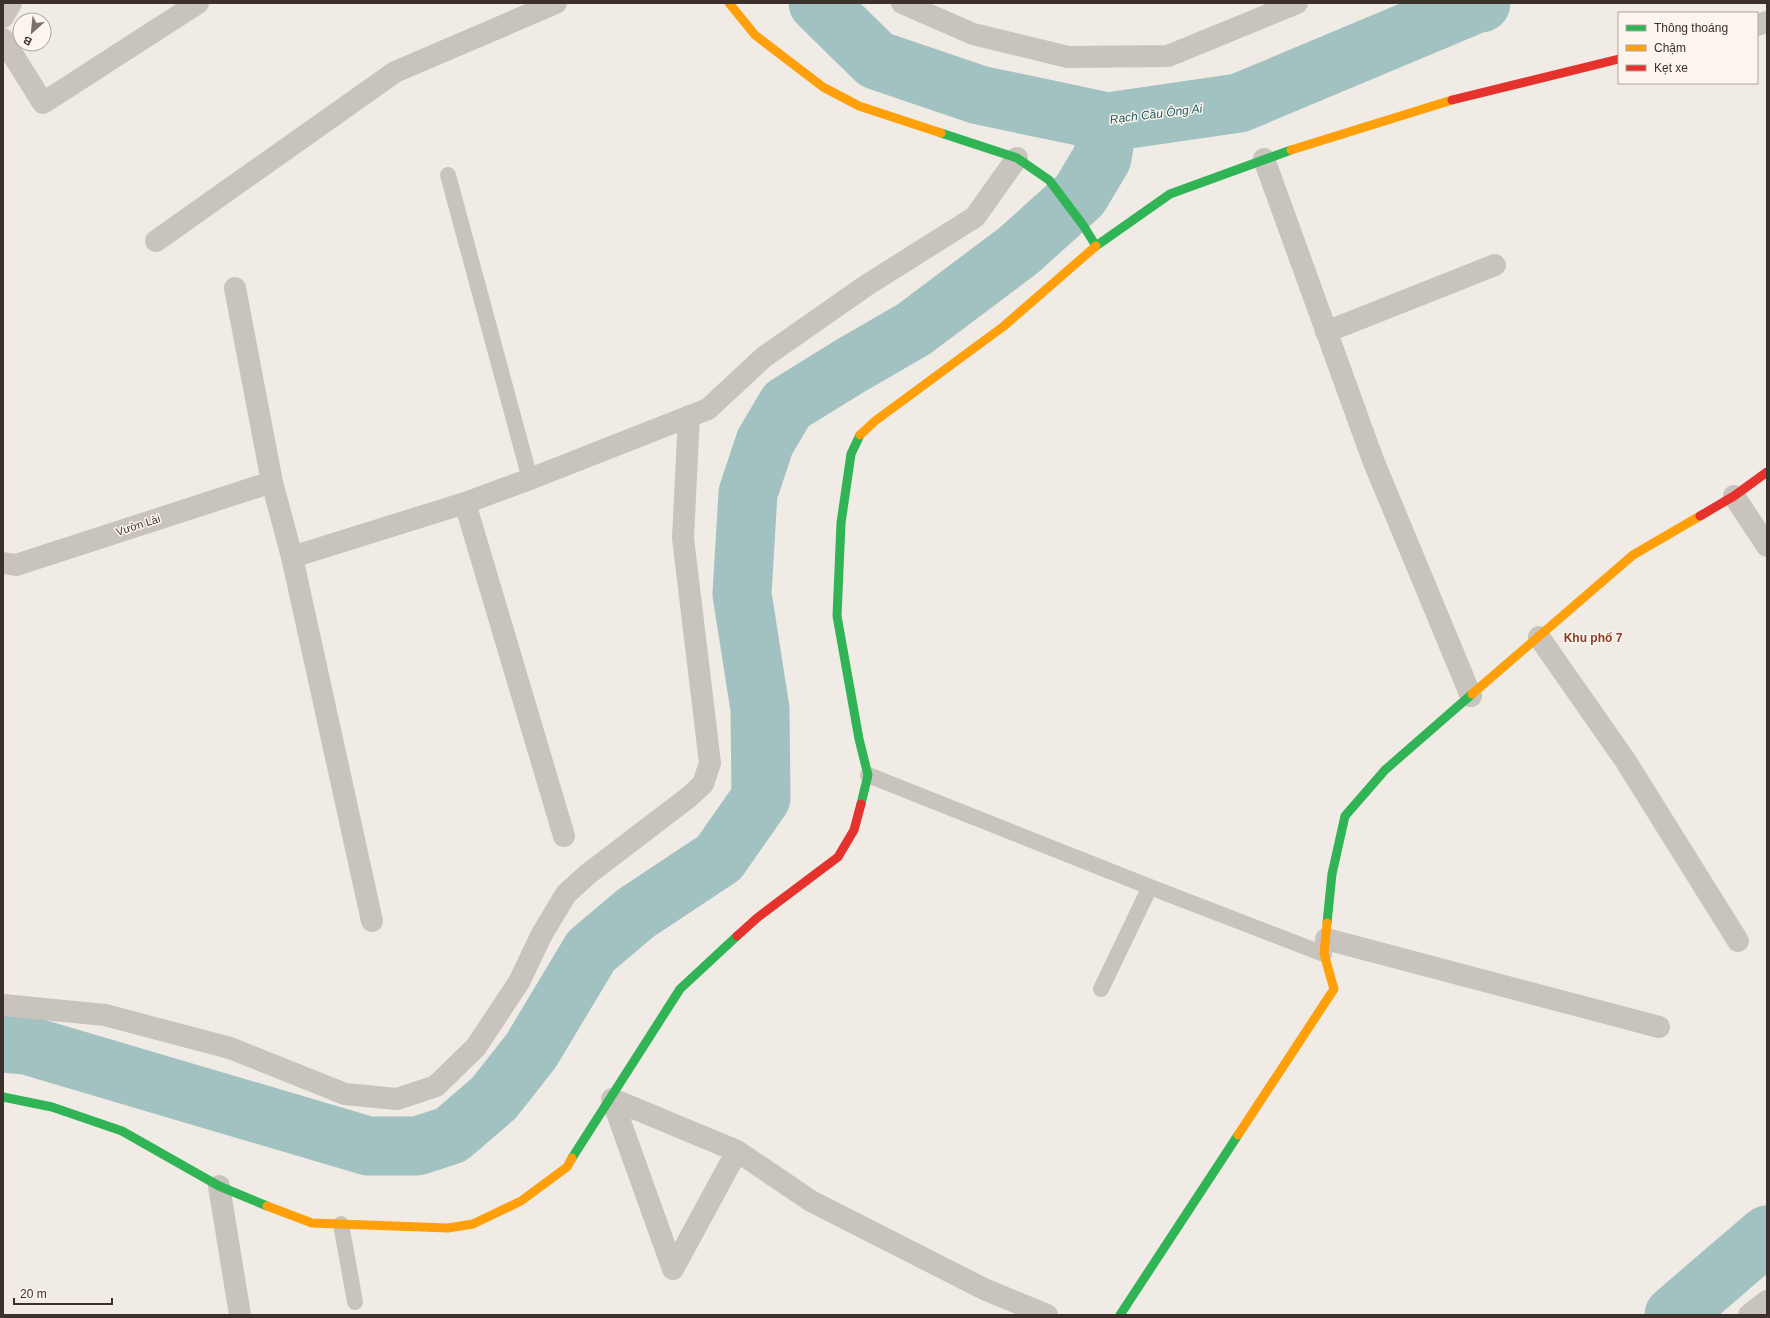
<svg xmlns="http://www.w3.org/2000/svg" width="1770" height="1318" font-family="Arial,sans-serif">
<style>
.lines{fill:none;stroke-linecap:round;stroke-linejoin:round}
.river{stroke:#a1c2c1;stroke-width:59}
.lane{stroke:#c9c3be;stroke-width:16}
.street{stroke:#c9c3be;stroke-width:22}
.fast{stroke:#30b455;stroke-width:9}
.slow{stroke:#ff9f0a;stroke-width:9}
.jam{stroke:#e5322d;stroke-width:9}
.labels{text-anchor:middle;stroke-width:3;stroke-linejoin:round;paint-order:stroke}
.street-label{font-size:11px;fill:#3b302b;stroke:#fbf5ee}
.water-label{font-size:12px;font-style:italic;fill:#1f5a5e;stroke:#fbf5ee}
.neighbourhood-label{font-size:12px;font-weight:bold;fill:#8c3b22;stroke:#fbf5ee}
</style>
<rect width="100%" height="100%" fill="#f0ebe5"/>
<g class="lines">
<path class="river" d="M818 3 876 60 979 95 1108 122 1239 103 1475 4 1481 3
M3 1043 26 1045 368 1146H417L451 1135 494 1098 531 1051 591 951 636 913 719 858 761 798 760 709 742 594 748 493 765 442 787 405 850 366 914 329 1019 250 1080 195 1102 158 1108 122
M1674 1315 1767 1235"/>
<path class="lane" d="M448 175 530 479
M868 775 1150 887 1324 954
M1101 989 1150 887
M341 1224 355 1302"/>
<path class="street" d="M902 3 973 34 1068 57 1168 56 1297 3
M3 17 11 3
M1757 25 1767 22
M3 39 43 103 198 3
M1264 159 1373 460 1471 696
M156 241 395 72 556 3
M235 288 272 482 292 557 372 921
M1326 332 1495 265
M1734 496 1767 546
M465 503 564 836
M292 557 465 503 530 479 708 409 764 357 867 285 975 217 1017 158
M3 563 16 565 272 482
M1539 637 1625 760 1738 941
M1326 939 1659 1027
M3 1005 105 1015 230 1048 345 1094 397 1099 436 1086 476 1047 519 982 542 934 566 894 588 874 689 797 703 784 710 763 683 538 689 416
M612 1099 737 1151 811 1201 984 1289 1047 1315
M612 1099 673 1269
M219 1186 240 1315
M673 1269 737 1151
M1749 1315 1767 1301"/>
<path class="fast" d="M941 133 1017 158 1049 180 1083 225 1096 246 1170 194 1291 150
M860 435 851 454 841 523 837 616 859 739 868 775 861 804
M1327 923 1332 874 1345 816 1385 770 1472 694
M3 1097 52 1107 122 1131 219 1186 267 1206
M572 1158 680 989 737 936
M1120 1315 1238 1135"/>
<path class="slow" d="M729 3 755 35 823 87 859 106 941 133
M1291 150 1452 100
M860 435 875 421 1004 326 1096 246
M1472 694 1633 555 1700 516
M1238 1135 1334 989 1324 954 1327 923
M267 1206 312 1223 448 1228 473 1224 521 1201 567 1167 572 1158"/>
<path class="jam" d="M1452 100 1619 59
M1700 516 1734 496 1767 472
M737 936 757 918 838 857 854 830 861 804"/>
</g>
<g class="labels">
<g class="street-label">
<text transform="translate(138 525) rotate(-18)" y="4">Vườn Lài</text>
</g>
<g class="water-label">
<text transform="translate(1156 114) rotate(-7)" y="4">Rạch Cầu Ông Ai</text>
</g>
<g class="neighbourhood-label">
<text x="1593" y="642">Khu phố 7</text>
</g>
</g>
<rect width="1770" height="1318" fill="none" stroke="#3b302b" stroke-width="8"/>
<rect x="1618" y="12" width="140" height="72" fill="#fbf5ee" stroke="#aea6a0"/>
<rect x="1626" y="25" width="20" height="6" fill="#30b455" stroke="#aea6a0"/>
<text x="1654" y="32" font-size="12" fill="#3b302b">Thông thoáng</text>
<rect x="1626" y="45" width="20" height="6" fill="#ff9f0a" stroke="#aea6a0"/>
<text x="1654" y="52" font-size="12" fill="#3b302b">Chậm</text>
<rect x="1626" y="65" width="20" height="6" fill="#e5322d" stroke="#aea6a0"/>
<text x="1654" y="72" font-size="12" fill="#3b302b">Kẹt xe</text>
<g transform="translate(32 32) rotate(207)"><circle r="19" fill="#fbf5ee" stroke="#aea6a0"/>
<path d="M0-3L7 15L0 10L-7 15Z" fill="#7a716c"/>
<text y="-6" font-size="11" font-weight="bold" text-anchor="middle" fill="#3b302b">B</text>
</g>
<path d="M14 1298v6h98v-6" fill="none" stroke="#3b302b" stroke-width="2"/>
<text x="20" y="1298" font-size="12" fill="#3b302b" stroke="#fbf5ee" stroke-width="3" paint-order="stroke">20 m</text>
</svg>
